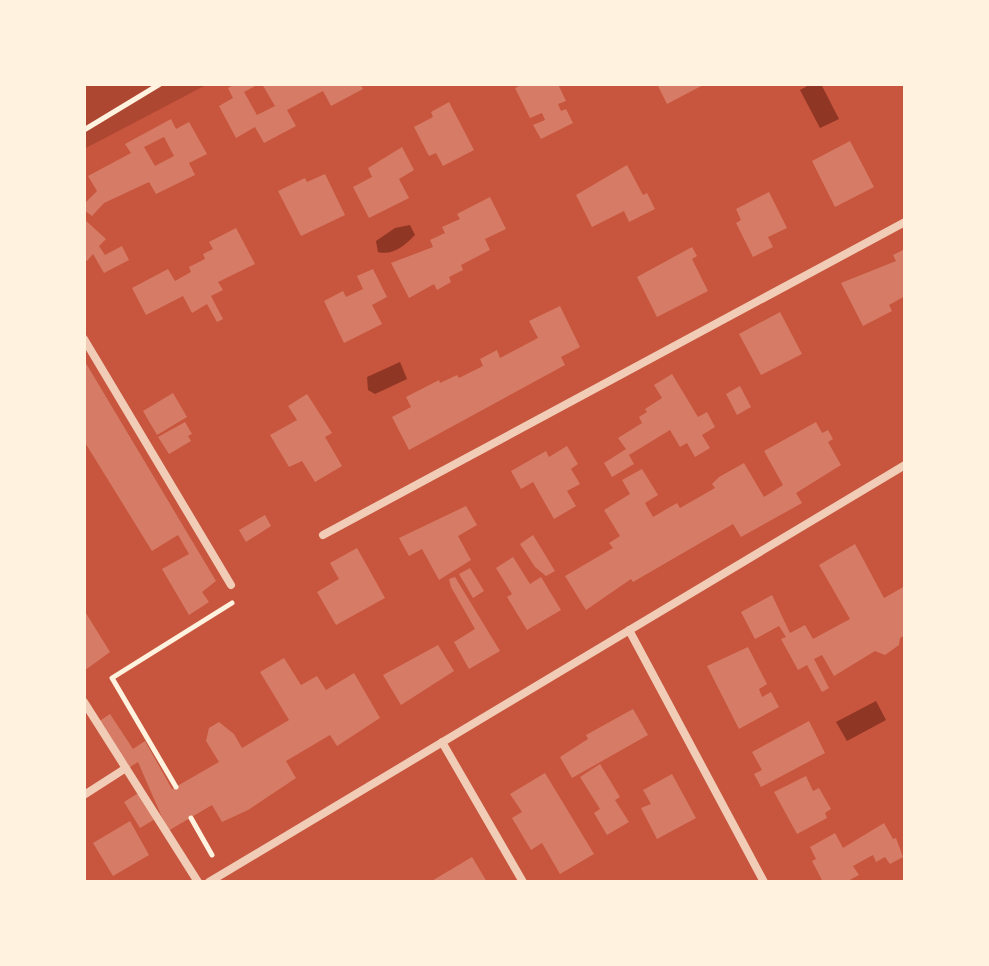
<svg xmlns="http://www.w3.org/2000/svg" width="989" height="966" font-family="Merriweather,serif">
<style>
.green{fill:#ae4732}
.water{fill:#8f3625}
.building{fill:#d67c66;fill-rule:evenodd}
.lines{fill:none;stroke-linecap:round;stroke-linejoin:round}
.path{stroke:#fff3e0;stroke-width:5}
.minor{stroke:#f1ccb7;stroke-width:8}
</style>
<rect width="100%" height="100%" fill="#c8553d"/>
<path class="green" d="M84 84H208L84 149Z"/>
<path class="water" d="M811 84H821L839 119 820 128 800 90Z
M410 225 415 235C405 245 393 256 378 252L376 241 395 228Z
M400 362 407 379 375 394 368 390 367 377Z
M876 701 886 720 847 741 836 722Z"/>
<path class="building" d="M235 84H259L244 92 257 115 275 106 262 84H360L363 89 331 106 323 91 287 110 296 126 264 143 255 127 236 138 219 106 233 98 228 88Z
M523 84H558L566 101 558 104 561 111 566 109 573 123 541 139 533 125 545 120 542 113 530 118 515 88Z
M657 84H705L667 104Z
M449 102 474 150 443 166 436 153 429 156 414 127 433 117 431 112Z
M171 119 176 129 189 122 207 154 189 163 195 175 156 194 149 182 104 203 92 216 84 210V204L97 191 88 176 131 153 125 144ZM164 137 174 156 155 166 144 147Z
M850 141 874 187 835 207 812 161Z
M402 147 414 170 399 179 409 198 369 218 353 187 372 177 368 168Z
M627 165 643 195 647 193 655 209 629 222 624 211 592 227 576 195Z
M325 174 345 215 301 236 278 191 305 178 307 182Z
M769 192 787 228 768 237 773 247 753 257 736 223 741 220 736 209Z
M490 197 506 229 485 239 490 250 461 265 463 270 449 277 451 282 437 290 434 284 409 298 391 263 433 247 430 240 445 233 442 227 460 219 457 214Z
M84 219 106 239 99 246 105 255 122 246 129 260 104 273 93 254 87 261 84 258Z
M236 228 255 264 218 282 223 290 211 296 223 319 217 322 207 304 192 313 183 296 146 315 132 288 168 269 175 281 191 272 189 267 205 259 203 254 213 249 209 242Z
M692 247 697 256 692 259 708 291 657 317 637 277Z
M905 249V296L889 305 892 311 863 326 841 283 896 261 893 255Z
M373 269 387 297 372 305 382 324 344 343 324 301 343 291 346 297 363 289 357 276Z
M560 306 580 347 561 357 565 365 409 450 392 417 411 407 406 397 439 380 440 383 457 375 459 378 483 366 480 359 497 350 500 358 538 338 529 321Z
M780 312 802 354 761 375 739 334Z
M84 360 216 581 202 592 209 602 189 615 162 569 189 554 178 535 152 551 84 441Z
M672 374 698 417 707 412 715 427 702 435 710 448 695 457 687 443 680 447 670 430 629 455 634 464 612 477 604 463 626 449 618 438 642 423 639 417 647 412 645 409 662 398 654 385Z
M740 386 751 407 737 415 726 394Z
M173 393 187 417 157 435 143 411Z
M307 394 332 433 325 437 342 466 315 482 302 461 289 467 270 435 297 420 288 406Z
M185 422 192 434 188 436 191 441 169 454 158 437Z
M816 422 822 433 828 430 833 439 828 442 841 465 796 493 802 503 741 537 733 524 633 582 631 579 586 610 565 576 613 548 609 543 620 536 604 510 630 494 622 480 642 469 658 495 645 503 653 517 677 503 680 508 715 488 712 484 719 477 744 463 764 497 783 485 764 451Z
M567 446 578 464 571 469 580 484 567 491 576 506 554 519 533 482 521 489 511 471 546 451 549 457Z
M466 506 477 525 458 536 471 560 439 580 422 549 409 556 399 538Z
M265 515 271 526 246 542 239 530Z
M533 535 555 571 546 576 535 567 520 544Z
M855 544 884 598 905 586V635L900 638 899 645 885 655 875 651 834 676 822 655 814 659 829 688 822 692 807 665 798 670 781 639 786 637 779 626 755 639 741 612 772 595 790 633 805 625 813 639 850 619 819 565Z
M357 548 385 598 336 625 317 592 339 579 330 563Z
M513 557 530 584 541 577 561 610 527 630 507 597 512 594 496 568Z
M470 568 484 591 473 598 459 574Z
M455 577 500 651 469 669 454 642 475 629 451 587 449 579Z
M84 610 110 652 84 671Z
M438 645 454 671 401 705 383 675Z
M748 647 767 684 759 689 762 697 771 692 779 707 739 729 707 666Z
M284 658 301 685 317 676 326 690 354 673 380 718 337 746 330 735 286 761 296 778 248 810 222 822 212 805 168 831 138 762 130 767 98 722 110 714 133 749 145 741 172 789 219 762 206 741 209 728 219 722 234 734 242 748 289 720 260 672Z
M633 709 648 735 572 778 560 757 588 739 586 735Z
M809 721 825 753 761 787 754 774 762 770 752 752Z
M600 764 620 797 615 800 629 822 607 835 594 813 600 809 580 777Z
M545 773 594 854 560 874 542 843 531 850 512 818 522 812 510 794Z
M672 774 696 818 657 839 641 808 651 804 643 790Z
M806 776 813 791 819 788 831 809 825 813 827 818 797 834 774 792Z
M140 792 155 819 140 828 124 802Z
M130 821 149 855 113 876 93 843Z
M884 823 893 839 896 838 903 857 890 864 885 857 876 862 873 855 853 866 859 875 846 882H823L812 861 816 859 810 847 835 833 843 848Z
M472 857 487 882H430Z"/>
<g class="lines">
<path class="path" d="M84 130 160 84
M176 787 112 678 232 603
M191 818 212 855"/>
<path class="minor" d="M84 339 231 585
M323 535 905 222
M629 630 764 882
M84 702 198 882
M442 742 523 882
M84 795 126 768
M209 882 905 465"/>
</g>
<rect width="989" height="966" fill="none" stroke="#fff3e0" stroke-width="172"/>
</svg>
